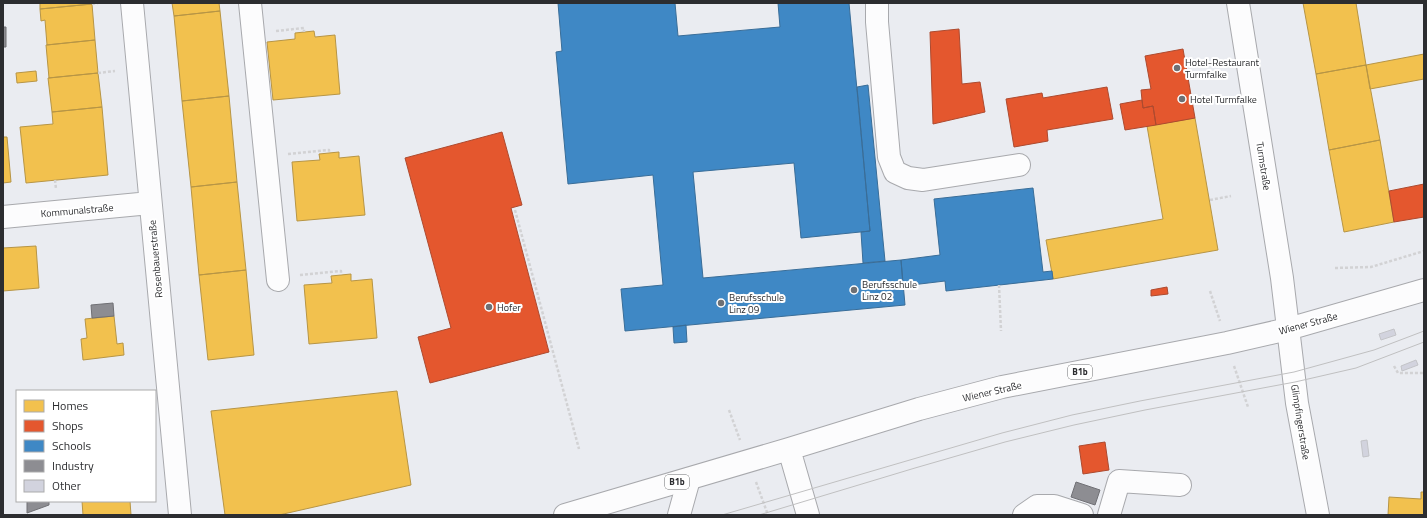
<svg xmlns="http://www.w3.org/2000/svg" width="1427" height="518" font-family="'Titillium Web',sans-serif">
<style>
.homes{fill:#f2c14e;stroke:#b79545}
.shops{fill:#e4572e;stroke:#ad4a2f}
.schools{fill:#3f88c5;stroke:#396d98}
.industry{fill:#8d8d92;stroke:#707075}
.building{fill:#d2d3de;stroke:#c3c4c8}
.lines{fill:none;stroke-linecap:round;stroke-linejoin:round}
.minor-casing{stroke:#a8a9ad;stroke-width:24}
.major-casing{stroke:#a8a9ad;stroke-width:24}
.path{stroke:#d2d2d4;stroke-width:2.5;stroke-dasharray:3 2;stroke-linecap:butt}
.minor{stroke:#fcfcfd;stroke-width:22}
.major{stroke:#fcfcfd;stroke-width:22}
.tram{stroke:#c0c0c1;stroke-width:1}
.poi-dot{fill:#6e7074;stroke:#fff;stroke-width:1.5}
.labels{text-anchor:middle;stroke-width:4;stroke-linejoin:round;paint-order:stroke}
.shield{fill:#fff;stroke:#6b6c6e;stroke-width:1}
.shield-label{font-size:9px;font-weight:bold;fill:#2c2d30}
.poi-label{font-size:10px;fill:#2c2d30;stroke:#fff;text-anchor:start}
.street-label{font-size:10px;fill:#2c2d30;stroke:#fff}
</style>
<rect width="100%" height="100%" fill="#eaecf1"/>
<path class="homes" d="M40 3H92V4L40 9Z
M172 3H219L220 11 174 16Z
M1303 3H1356L1366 65 1316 74Z
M92 4 95 40 47 45 45 20 41 21 40 9Z
M220 11 229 96 182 101 174 16Z
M314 31 315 37 335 35 340 94 273 100 267 42 295 39V33Z
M95 40 98 73 49 78 46 45Z
M1424 54V79L1370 89 1366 65Z
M1366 65 1380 140 1329 150 1316 74Z
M36 71 37 81 17 83 16 73Z
M98 73 102 107 52 112 48 78Z
M229 96 237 182 191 187 182 101Z
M102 107 108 175 26 183 20 127 53 124 52 112Z
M1195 118 1218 250 1053 279 1046 240 1163 219 1147 126Z
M3 137H7L11 182 3 183Z
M1380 140 1394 222 1344 232 1329 150Z
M339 152V158L359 156 365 215 297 221 292 162 320 160 319 154Z
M237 182 246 270 199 275 191 187Z
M36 246 39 288 3 291V248Z
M246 270 254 355 208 360 199 275Z
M351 274V281L372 279 377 338 309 344 304 285 332 283 331 276Z
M114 316 117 344 123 343 124 355 83 360 81 339 87 338 85 319Z
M397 391 411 485 279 515H225L211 411Z
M1421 492H1424V515H1388L1389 497 1421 499Z
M82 501H130L131 515H83Z"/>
<path class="shops" d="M959 29 962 84 980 82 985 112 933 124 930 32Z
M1183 49 1195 118 1156 125 1153 106 1143 108 1142 100 1141 90 1151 89 1145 56Z
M1107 87 1113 119 1047 130 1048 141 1014 147 1006 99 1042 93 1043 98Z
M1142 100 1143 108 1153 106 1156 125 1125 130 1120 104Z
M502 132 522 205 511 208 549 352 430 383 418 337 451 328 405 158Z
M1424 184V217L1394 222 1389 191Z
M1167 287 1168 294 1151 296V290Z
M1105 442 1109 470 1083 474 1079 446Z"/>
<path class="schools" d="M558 3H675L678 36 780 27 778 3H849L870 231 801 238 794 163 693 172 703 278 901 260 905 305 625 331 621 289 663 285 653 175 568 184 556 52 562 51Z
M868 85 885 261 863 263 861 232 870 231 857 87Z
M1033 188 1043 272 1052 271 1053 279 946 291 945 281 903 286 901 260 940 255 934 199Z
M686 325 687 342 674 343 673 327Z"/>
<path class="industry" d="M3 27H6V47H3Z
M113 303 114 316 92 318 91 305Z
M1076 482 1100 490 1095 505 1071 497Z
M27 501H49V505L27 513Z"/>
<path class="building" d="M1394 329 1396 335 1381 340 1379 334Z
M1416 360 1418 365 1402 371 1401 366Z
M1367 440 1369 456 1363 457 1361 441Z"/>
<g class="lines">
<defs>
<path id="minor" d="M132 3 180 515
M250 3 278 280
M877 3V22L889 157 895 172 908 178 923 180 1019 165
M3 217 150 203
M679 515 689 479
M1024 515 1037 506H1054L1082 515
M1109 515 1119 481 1180 485"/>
<path id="major" d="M1238 3 1282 278 1297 403 1318 515
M789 449 808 515
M565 515 789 449 919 409 1002 387 1227 343 1288 329 1424 290"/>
</defs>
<use href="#minor" class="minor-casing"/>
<use href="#major" class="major-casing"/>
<path class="path" d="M92 4 98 3
M276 31 304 28V32
M98 73 115 71
M288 154 329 150V153
M55 180 56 189
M1210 200 1231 196
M515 210 579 449
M1335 268 1371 267 1424 251
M300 275 341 271V275
M999 285 1001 331
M1210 291 1220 321
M1234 366 1248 407
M1394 366 1398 373H1424
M729 410 740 440
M756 482 768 515"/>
<use href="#minor" class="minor"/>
<use href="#major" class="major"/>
<path class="tram" d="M722 515 1002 433 1072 415 1140 401 1294 372 1374 350 1424 331
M759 515 915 468 1005 442 1074 425 1145 410 1295 382 1356 368 1424 342"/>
</g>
<g class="poi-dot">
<circle cx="1177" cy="68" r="4"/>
<circle cx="1182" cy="99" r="4"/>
<circle cx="854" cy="290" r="4"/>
<circle cx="721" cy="303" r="4"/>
<circle cx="489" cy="307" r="4"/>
</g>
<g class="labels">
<g class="shield">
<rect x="1068" y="365" width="24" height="14" rx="3"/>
<rect x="665" y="475" width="24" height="14" rx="3"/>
</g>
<g class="shield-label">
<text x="1080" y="375">B1b</text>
<text x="677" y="485">B1b</text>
</g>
<g class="poi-label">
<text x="1185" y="66">Hotel-Restaurant<tspan x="1185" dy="12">Turmfalke</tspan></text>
<text x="1190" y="103">Hotel Turmfalke</text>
<text x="862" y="288">Berufsschule<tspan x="862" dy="12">Linz 02</tspan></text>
<text x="729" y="301">Berufsschule<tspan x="729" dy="12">Linz 09</tspan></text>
<text x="497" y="311">Hofer</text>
</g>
<g class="street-label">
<text transform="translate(1264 166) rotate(81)" y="4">Turmstraße</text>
<text transform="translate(77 210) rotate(-5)" y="4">Kommunalstraße</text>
<text transform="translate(155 259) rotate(-95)" y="4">Rosenbauerstraße</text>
<text transform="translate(1308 323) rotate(-15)" y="4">Wiener Straße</text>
<text transform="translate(992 391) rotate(-13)" y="4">Wiener Straße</text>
<text transform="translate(1301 422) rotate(81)" y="4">Glimpfingerstraße</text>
</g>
</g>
<rect width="1427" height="518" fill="none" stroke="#2c2d30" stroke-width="8"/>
<rect x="16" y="390" width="140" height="112" fill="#ffffff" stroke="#ababac"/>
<rect x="24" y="400" width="20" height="12" fill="#f2c14e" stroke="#ababac"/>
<text x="52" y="410" font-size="12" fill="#2c2d30">Homes</text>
<rect x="24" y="420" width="20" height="12" fill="#e4572e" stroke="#ababac"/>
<text x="52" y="430" font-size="12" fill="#2c2d30">Shops</text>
<rect x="24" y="440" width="20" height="12" fill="#3f88c5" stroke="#ababac"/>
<text x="52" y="450" font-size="12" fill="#2c2d30">Schools</text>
<rect x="24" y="460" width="20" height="12" fill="#8d8d92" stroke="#ababac"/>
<text x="52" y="470" font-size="12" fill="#2c2d30">Industry</text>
<rect x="24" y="480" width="20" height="12" fill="#d2d3de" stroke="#ababac"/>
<text x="52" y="490" font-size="12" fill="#2c2d30">Other</text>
</svg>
